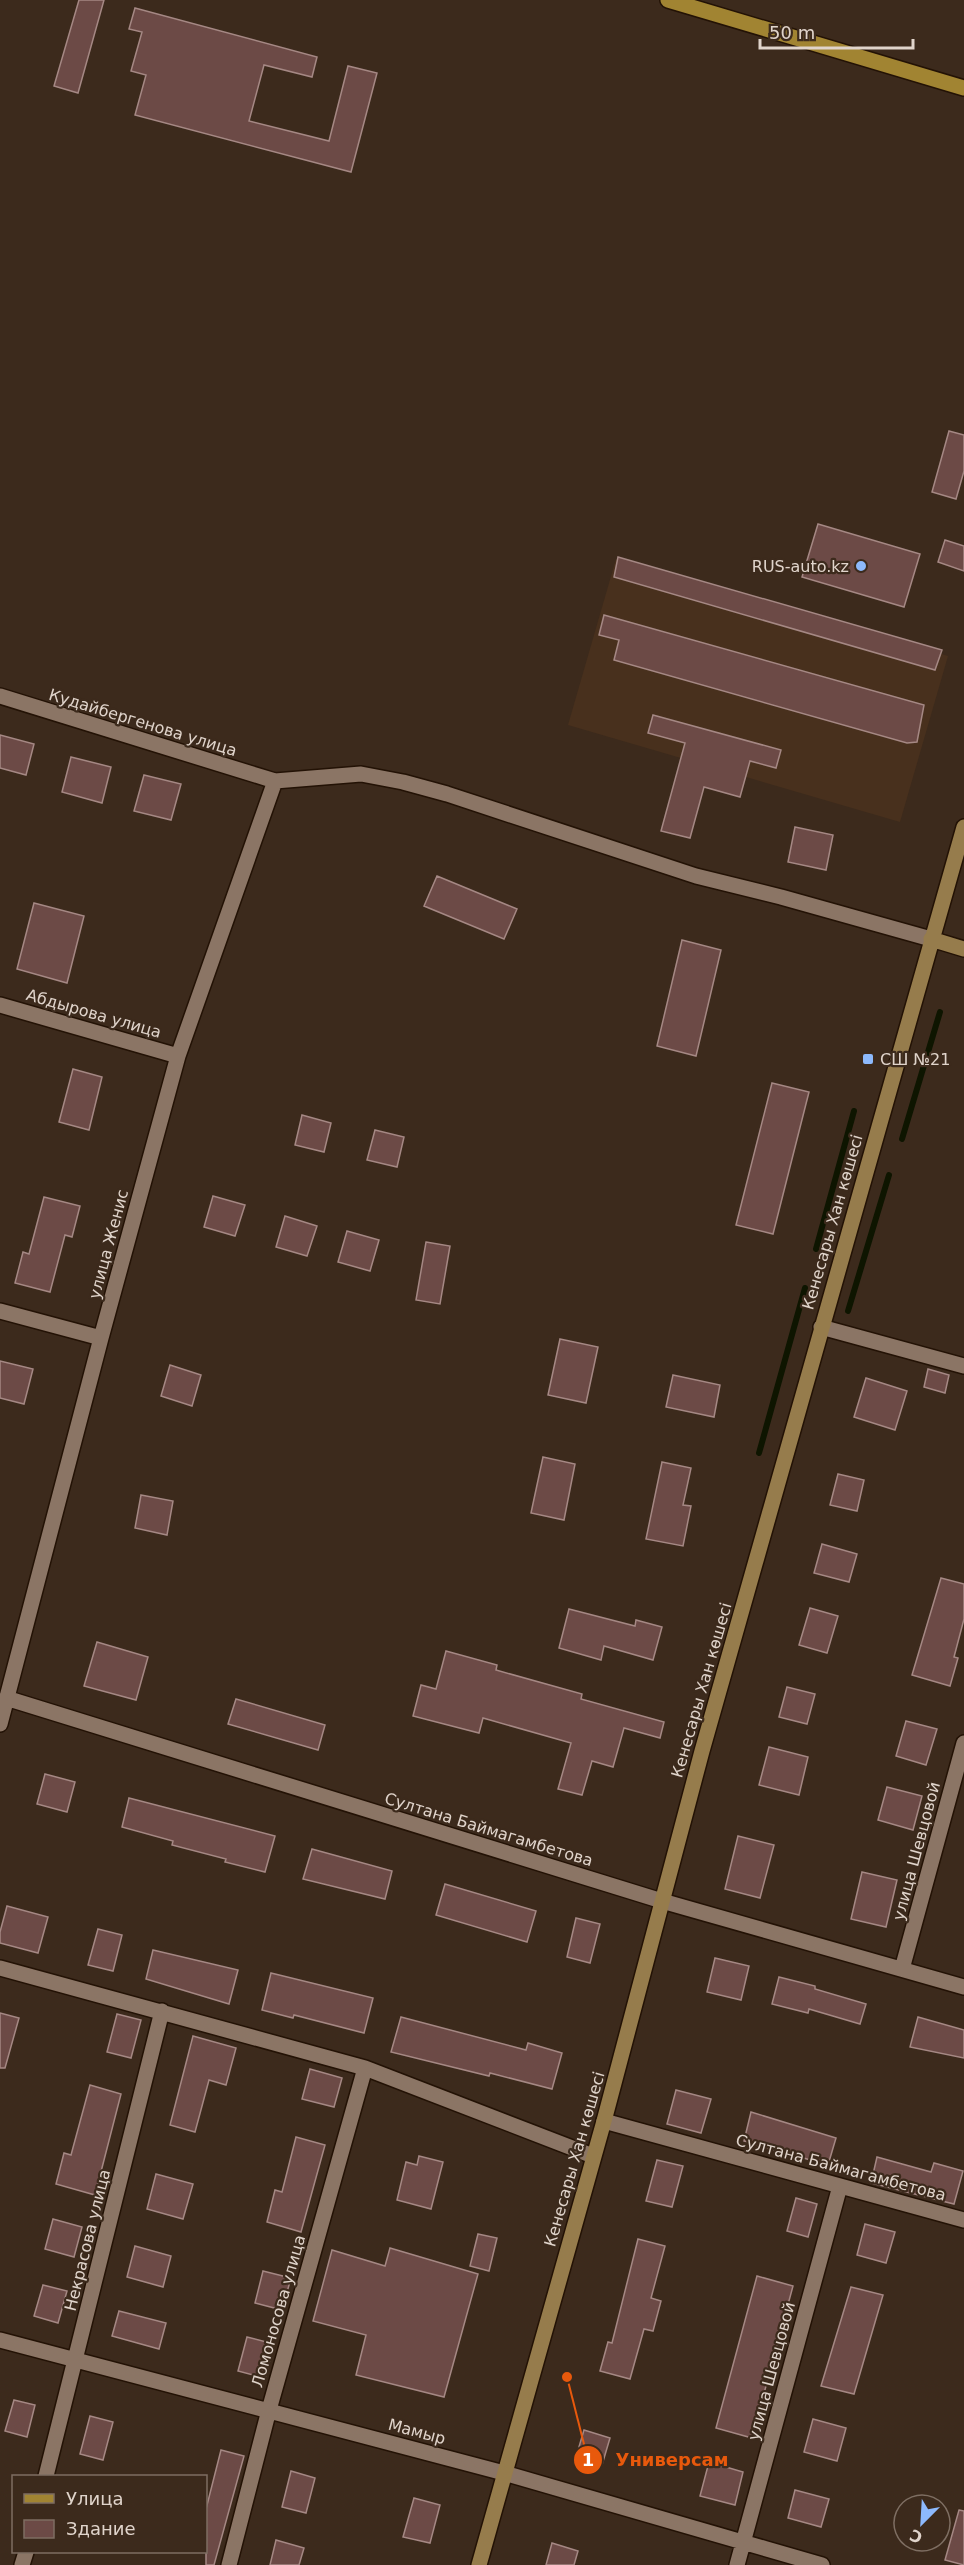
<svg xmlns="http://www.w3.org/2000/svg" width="964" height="2565" font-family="'DejaVu Sans',sans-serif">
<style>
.built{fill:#48301d}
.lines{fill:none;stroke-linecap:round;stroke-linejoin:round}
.stream{stroke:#0e1500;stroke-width:6}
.building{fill:#6c4a46;stroke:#a58884;stroke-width:1.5}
.street-casing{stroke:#231205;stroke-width:18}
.secondary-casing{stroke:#231205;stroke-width:18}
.primary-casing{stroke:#231205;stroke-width:18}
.street{stroke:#8b7565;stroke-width:15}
.secondary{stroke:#967c4c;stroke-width:15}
.primary{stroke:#a18432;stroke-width:15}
.poi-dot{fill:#8db9fc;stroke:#3c2a1c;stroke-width:2}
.labels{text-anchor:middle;stroke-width:4.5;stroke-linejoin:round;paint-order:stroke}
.poi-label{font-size:16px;fill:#e0d4cb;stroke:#3c2a1c;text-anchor:end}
.street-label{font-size:16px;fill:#e0d4cb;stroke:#3c2a1c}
.leader{fill:none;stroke:#e8590c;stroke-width:2}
.callout-dot{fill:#e8590c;stroke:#3c2a1c;stroke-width:2}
.mark-label{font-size:18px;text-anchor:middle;font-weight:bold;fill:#fff}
.callout-label{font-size:18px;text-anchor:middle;font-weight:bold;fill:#e8590c;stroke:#3c2a1c;stroke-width:4.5;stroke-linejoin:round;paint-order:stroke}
</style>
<rect width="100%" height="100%" fill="#3c2a1c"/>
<path class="built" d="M616 559 948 656 900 822 568 725Z"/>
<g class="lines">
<path class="stream" d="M902 1139 940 1012
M816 1249 854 1111
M848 1311 889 1175
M759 1453 805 1288"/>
</g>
<path class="building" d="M79 0H104L78 93 54 86Z
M135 8 317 57 312 77 264 65 249 121 329 141 348 66 377 73 351 172 135 115 146 75 131 71 142 32 129 29Z
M949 431 964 435V471L956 499 932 492Z
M818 524 920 554 904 607 802 577Z
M945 540 964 546V571L938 562Z
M618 557 942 650 935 670 614 577Z
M604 615 924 705 917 742 907 743 614 660 619 640 599 635Z
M653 715 781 750 776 768 750 761 740 797 704 787 690 838 661 831 685 743 648 733Z
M0 735 34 744 26 775 0 768Z
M71 757 111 767 102 803 62 792Z
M144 775 181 784 171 820 134 811Z
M795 827 833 835 826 870 788 862Z
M437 876 517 909 504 939 424 906Z
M34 903 84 916 67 983 17 969Z
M682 940 721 950 696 1056 657 1046Z
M73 1069 102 1077 89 1130 59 1122Z
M772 1083 809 1092 773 1234 736 1225Z
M302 1115 331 1123 324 1152 295 1145Z
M375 1130 404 1137 397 1167 367 1160Z
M213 1196 245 1205 235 1236 204 1227Z
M44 1197 80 1206 72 1237 65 1235 50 1292 15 1283 23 1252 29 1254Z
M285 1216 317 1226 307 1256 276 1247Z
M347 1231 379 1240 370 1271 338 1262Z
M426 1242 450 1246 440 1304 416 1300Z
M560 1339 598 1347 586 1403 548 1395Z
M0 1361 33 1369 24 1404 0 1398Z
M170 1365 201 1375 192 1406 161 1396Z
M928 1369 949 1375 945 1393 924 1387Z
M673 1375 720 1385 714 1417 666 1407Z
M866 1378 907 1391 895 1430 854 1417Z
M543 1457 575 1464 564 1520 531 1513Z
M662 1462 691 1468 683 1505 691 1506 683 1546 646 1539Z
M838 1474 864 1480 857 1511 830 1505Z
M141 1495 173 1501 167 1535 135 1528Z
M822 1544 857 1554 849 1582 814 1573Z
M941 1578 964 1584V1619L954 1657 958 1658 950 1686 912 1675Z
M810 1608 838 1616 827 1653 799 1645Z
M569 1609 635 1626 636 1620 662 1627 653 1660 604 1646 601 1660 559 1648Z
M97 1642 148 1657 136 1700 84 1686Z
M446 1651 497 1665 496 1670 582 1694 581 1699 664 1722 660 1738 624 1728 613 1767 592 1761 582 1795 558 1789 571 1743 483 1718 479 1733 413 1716 421 1685 436 1689Z
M787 1687 815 1694 807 1724 779 1717Z
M236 1699 325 1725 318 1750 228 1724Z
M906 1721 937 1729 926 1765 896 1756Z
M769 1747 808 1757 799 1795 759 1785Z
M45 1774 75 1782 67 1812 37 1804Z
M887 1787 922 1796 913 1830 878 1820Z
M129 1798 275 1836 265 1872 225 1862 226 1859 172 1845 173 1841 122 1827Z
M738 1836 774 1845 760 1898 725 1889Z
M312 1849 392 1871 385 1899 303 1879Z
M862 1872 897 1880 886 1927 851 1919Z
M445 1884 536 1911 527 1942 436 1915Z
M7 1906 48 1917 38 1953 0 1943V1932Z
M576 1918 600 1924 590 1963 567 1957Z
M98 1929 122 1935 113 1971 88 1965Z
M153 1950 238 1970 229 2004 146 1979Z
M715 1958 749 1966 741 2000 707 1992Z
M271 1973 373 1998 364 2033 294 2015 293 2018 262 2010Z
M779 1977 815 1986V1989L866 2004 860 2024 809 2009 808 2013 772 2004Z
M0 2013 19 2018 5 2068H0Z
M117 2014 141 2020 131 2058 107 2052Z
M401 2017 526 2050 528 2043 562 2053 552 2089 490 2073 489 2076 391 2052Z
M918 2017 964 2030V2058L910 2047Z
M193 2036 236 2048 226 2085 209 2080 195 2132 170 2125Z
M310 2069 342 2078 334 2107 302 2099Z
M90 2085 121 2094 95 2195 56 2184 64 2153 71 2155Z
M676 2090 711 2099 701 2133 667 2124Z
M751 2112 836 2138 828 2165 744 2141Z
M296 2137 325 2145 301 2232 267 2222 275 2190 282 2192Z
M419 2156 443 2162 431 2209 397 2200 406 2162 417 2165Z
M877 2157 931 2172 934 2163 963 2171 954 2204 871 2183Z
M657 2160 683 2166 672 2207 646 2201Z
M156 2174 193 2184 183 2219 147 2209Z
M796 2198 817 2204 808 2237 787 2231Z
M53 2219 82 2227 74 2257 45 2249Z
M865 2224 895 2232 886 2263 857 2255Z
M478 2234 497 2238 489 2271 470 2266Z
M638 2239 665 2246 651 2298 661 2301 653 2331 644 2329 630 2379 600 2371 608 2342 612 2343Z
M135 2246 171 2256 163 2287 127 2277Z
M390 2248 478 2274 444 2397 356 2375 366 2335 313 2321 332 2250 385 2266Z
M263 2271 291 2278 282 2310 255 2303Z
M757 2276 793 2286 752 2438 716 2428Z
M43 2285 67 2291 58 2323 34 2316Z
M851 2287 883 2295 854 2394 821 2386Z
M119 2311 166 2323 159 2349 112 2336Z
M247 2337 274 2344 265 2378 238 2371Z
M14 2400 35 2405 27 2437 5 2431Z
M90 2416 113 2422 103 2460 80 2454Z
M813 2419 846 2428 837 2461 804 2452Z
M584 2430 610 2438 602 2465 576 2457Z
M221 2450 244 2456 214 2565H206V2509Z
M709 2462 743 2472 735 2505 700 2496Z
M291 2471 315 2478 306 2513 282 2507Z
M795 2490 829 2499 821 2527 788 2518Z
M414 2498 440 2505 430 2543 403 2537Z
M959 2510 964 2511V2565L945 2560Z
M276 2540 304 2548 299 2565H270Z
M552 2543 578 2551 574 2565H546Z"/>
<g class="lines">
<defs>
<path id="street" d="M0 696 275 781 361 774 403 782 447 794 696 876 781 897 931 939
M0 1005 178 1056
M0 1311 101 1338
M821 1327 964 1366
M6 1698 662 1901 964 1987
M0 1724 101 1338 178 1056 275 781
M0 1968 365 2068 593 2156
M902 1969 964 1743
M604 2121 964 2220
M0 2340 504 2473 822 2565
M46 2476 162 2011
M22 2565 26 2552
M229 2565 269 2410 365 2068
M737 2565 840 2186"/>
<path id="secondary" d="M931 939 964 949
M479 2565 604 2121 702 1751 964 827"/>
<path id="primary" d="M668 0 964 88"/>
</defs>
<use href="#street" class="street-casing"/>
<use href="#secondary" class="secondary-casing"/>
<use href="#primary" class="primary-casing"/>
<use href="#street" class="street"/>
<use href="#secondary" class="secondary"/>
<use href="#primary" class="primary"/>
</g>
<g class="poi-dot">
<circle cx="861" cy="566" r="6"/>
<rect x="862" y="1053" width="12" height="12" rx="3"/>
</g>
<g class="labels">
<g class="poi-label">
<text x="849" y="572">RUS-auto.kz</text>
<text x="880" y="1065" text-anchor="start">СШ №21</text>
</g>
<g class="street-label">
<text transform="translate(143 722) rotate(17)" y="6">Кудайбергенова улица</text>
<text transform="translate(94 1013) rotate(16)" y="6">Абдырова улица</text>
<text transform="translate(832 1222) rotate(-74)" y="6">Кенесары Хан көшесі</text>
<text transform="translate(108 1244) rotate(-75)" y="6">улица Женис</text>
<text transform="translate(701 1690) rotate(-74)" y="6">Кенесары Хан көшесі</text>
<text transform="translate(489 1829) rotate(17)" y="6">Султана Баймагамбетова</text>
<text transform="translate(916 1851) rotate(-75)" y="6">улица Шевцовой</text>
<text transform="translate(574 2159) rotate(-74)" y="6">Кенесары Хан көшесі</text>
<text transform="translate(841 2167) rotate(15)" y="6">Султана Баймагамбетова</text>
<text transform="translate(87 2240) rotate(-76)" y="6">Некрасова улица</text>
<text transform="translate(278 2311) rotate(-74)" y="6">Ломоносова улица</text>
<text transform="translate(771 2371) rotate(-75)" y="6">улица Шевцовой</text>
<text transform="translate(417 2431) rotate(15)" y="6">Мамыр</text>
</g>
</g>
<path class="leader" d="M567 2377L588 2460"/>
<g class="callout-dot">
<circle cx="567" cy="2377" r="6"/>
<circle cx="588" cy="2460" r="15"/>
</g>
<g class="mark-label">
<text x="588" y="2466">1</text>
</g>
<g class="callout-label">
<text x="672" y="2466">Универсам</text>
</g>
<rect x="12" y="2475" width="195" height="78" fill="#3c2a1c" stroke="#7e6e62" stroke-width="1.5"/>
<rect x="24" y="2494" width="30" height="9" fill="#a18432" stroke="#7e6e62" stroke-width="1.5"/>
<text x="66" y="2505" font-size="18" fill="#e0d4cb">Улица</text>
<rect x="24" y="2520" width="30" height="18" fill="#6c4a46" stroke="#7e6e62" stroke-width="1.5"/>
<text x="66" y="2535" font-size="18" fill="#e0d4cb">Здание</text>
<g transform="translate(922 2523) rotate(204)"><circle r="28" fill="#3c2a1c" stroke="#7e6e62" stroke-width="1.5"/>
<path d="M0-4.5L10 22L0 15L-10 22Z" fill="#8db9fc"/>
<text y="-9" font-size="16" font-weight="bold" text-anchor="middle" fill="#e0d4cb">С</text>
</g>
<path d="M760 39v9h153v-9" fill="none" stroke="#e0d4cb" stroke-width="3"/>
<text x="769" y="39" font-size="18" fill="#e0d4cb" stroke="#3c2a1c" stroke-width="4.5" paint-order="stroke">50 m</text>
</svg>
